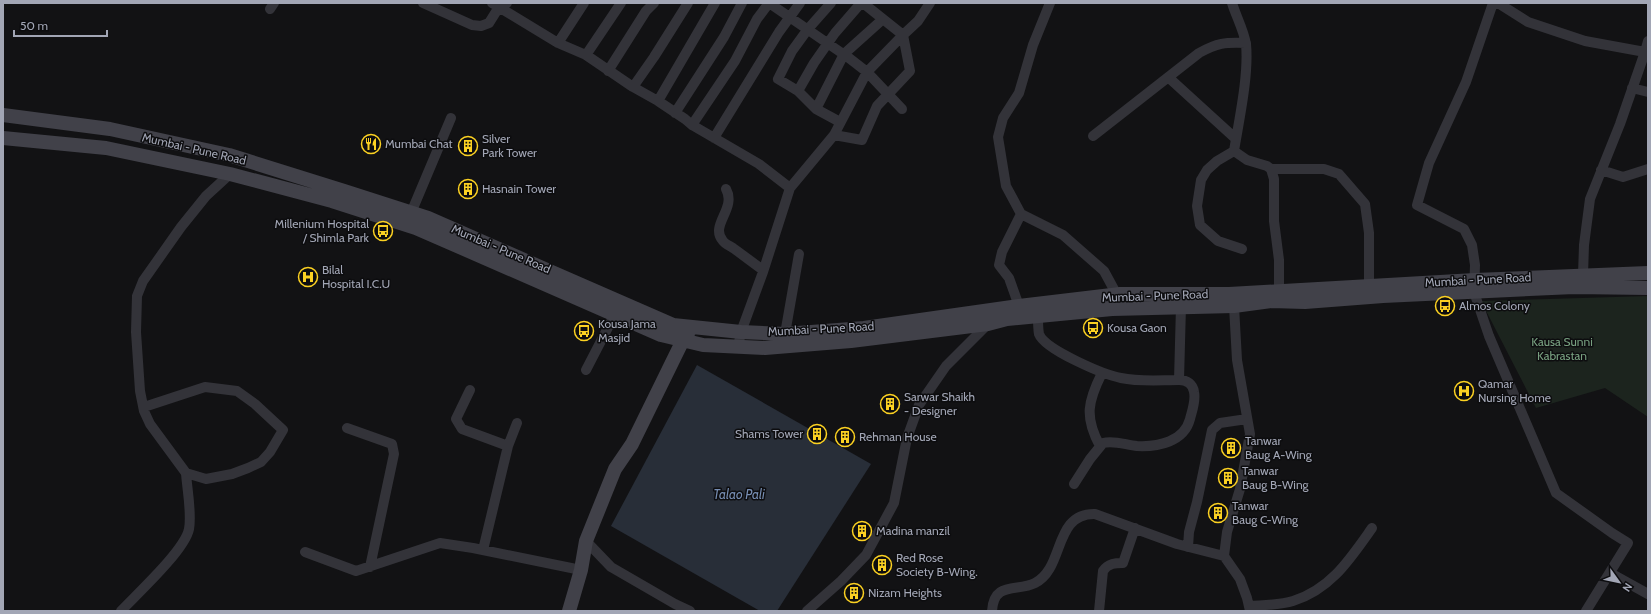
<svg xmlns="http://www.w3.org/2000/svg" width="1651" height="614" font-family="Cabin,sans-serif">
<style>
.green{fill:#1c241e}
.water{fill:#282e38}
.lines{fill:none;stroke-linecap:round;stroke-linejoin:round}
.street{stroke:#333339;stroke-width:10}
.secondary{stroke:#414149;stroke-width:14}
.labels{text-anchor:middle;stroke-width:3;stroke-linejoin:round;paint-order:stroke}
.poi-label{font-size:12px;fill:#a2a6b5;stroke:#0d0d0f;text-anchor:start}
.street-label{font-size:12px;fill:#a2a6b5;stroke:#0d0d0f}
.park-label{font-size:12px;fill:#78a180;stroke:#0d0d0f}
.water-label{font-size:13px;font-style:italic;fill:#778eb3;stroke:#0d0d0f}
</style>
<rect width="100%" height="100%" fill="#121214"/>
<path class="green" d="M1648 296V417L1605 388 1536 408 1481 301Z"/>
<path class="water" d="M697 365 871 464 777 611H760L611 526Z"/>
<g class="lines">
<path class="street" d="M423 3 472 25 481 26 489 23 499 7 507 3
M492 3 558 43 586 55 633 87 658 101 685 119 692 125 759 164 790 188 763 272 741 332 738 347
M831 3 808 29 792 51 778 79 798 91 816 109 840 122
M1232 3C1236 16 1244 31 1246 44 1249 75 1239 120 1234 151L1247 160 1267 166 1271 169 1274 179V221L1279 260V291
M1493 3 1466 82 1429 163 1417 205 1464 229 1472 245 1475 265 1474 292 1489 336 1556 493 1612 533 1628 543 1586 611
M1498 3 1528 22 1585 41 1645 52 1648 41
M270 9 274 3
M558 43 584 3
M586 55 621 3
M608 71 646 11 654 3
M1168 77 1236 139
M633 87 654 57 688 3
M1632 88 1648 92
M798 91 814 63 835 33 861 3
M658 101 715 3
M816 109 844 54 883 19
M675 113 724 37 742 3
M692 125 735 61 757 19 769 3 849 58 867 72 902 109
M834 135 867 72 903 35 863 3
M1093 136 1199 53C1217 43 1225 42 1246 43
M714 138 779 32 800 3
M1234 151 1217 161 1207 170 1201 180 1197 206 1200 225 1218 241 1242 249
M1271 169H1324L1339 174 1365 204 1369 233V286
M1601 170 1623 177 1648 169
M790 188 834 135 862 140 877 106 910 71 903 35 918 21 930 3
M726 189C737 209 709 225 723 241 725 244 730 246 733 248 743 255 753 263 763 270
M411 213 451 118
M1021 214 1063 235 1104 271 1117 295
M1583 275 1584 245 1590 199 1620 124 1645 52
M1019 306 1009 278 999 265 1002 252 1021 214 1006 186 998 137 1003 118 1019 93 1033 45 1050 3
M1234 306 1237 360 1250 434 1240 489 1227 532 1224 556 1240 579 1247 598 1250 611
M1038 316C1038 321 1038 329 1039 334 1045 350 1105 375 1121 378 1140 382 1160 380 1179 380L1181 306
M785 334 799 254
M586 370 615 314
M470 390 456 419 462 429 508 446
M144 407 205 387 237 391 255 404 283 430 270 452 261 462 248 468 232 474 206 479 186 473 150 424 144 411 140 391 136 332 137 296 143 281 181 227 206 196 230 174
M347 428 392 444 394 454 370 567
M1100 446C1084 417 1088 401 1102 373
M1074 484 1090 459 1103 443C1114 440 1126 445 1137 446 1158 447 1184 442 1190 419 1192 411 1196 401 1194 392 1193 384 1187 380 1179 380
M586 541 611 567 675 604 690 611
M1188 547 1189 532 1197 502 1212 430 1220 423 1247 419
M483 550 508 446 517 423
M305 552 356 571 440 543 473 548 581 570
M1610 573 1648 594
M1250 606C1263 605 1280 605 1293 601 1331 589 1350 559 1372 528
M121 611C137 594 185 550 189 529 192 513 187 489 186 473
M807 611 841 581 866 555 894 503 907 438 919 405 946 366 988 324
M992 611C994 581 1017 592 1035 583 1065 568 1053 513 1095 514L1177 544 1224 556
M1099 611 1103 571C1108 563 1116 563 1123 563L1135 528"/>
<path class="secondary" d="M3 115 110 129 229 155 344 191 428 218 673 325 741 332 785 334 864 328 1019 306 1120 294H1229L1475 280 1648 273
M3 138 106 148 230 174 332 201 416 228 661 335 703 345 765 348 851 341 988 324 1007 319 1112 309 1234 306 1271 301 1305 302 1383 296 1574 287 1648 288
M569 611 581 570 586 541 615 469 632 444 683 340 688 334"/>
</g>
<defs>
<symbol id="restaurant-ring" viewBox="-11 -11 22 22"><circle r="9.5" fill="#0d0d0f" stroke="#fbd122" stroke-width="1.5"/><path d="M-5-6h1v4h1v-4h1v4h1v-4h1v5L-1.5 .5V6h-2V.5L-5-1ZM5-6V6H3V1.5H1.5Q1.5-4 5-6Z" fill="#fbd122"/></symbol>
<symbol id="building-ring" viewBox="-11 -11 22 22"><circle r="9.5" fill="#0d0d0f" stroke="#fbd122" stroke-width="1.5"/><path d="M-4-6H4V6H1V3H-1V6H-4ZM-2.5-4.3h1.7v1.8h-1.7ZM.8-4.3h1.7v1.8H.8ZM-2.5-1h1.7V.8h-1.7ZM.8-1h1.7V.8H.8Z" fill="#fbd122"/></symbol>
<symbol id="bus-ring" viewBox="-11 -11 22 22"><circle r="9.5" fill="#0d0d0f" stroke="#fbd122" stroke-width="1.5"/><path d="M-5-6H5V4H4V6H2V4H-2V6H-4V4H-5ZM-3.5-4V0h7V-4ZM-3.5 1.2v1.5H-2V1.2ZM2 1.2v1.5H3.5V1.2Z" fill="#fbd122"/></symbol>
<symbol id="hospital-ring" viewBox="-11 -11 22 22"><circle r="9.5" fill="#0d0d0f" stroke="#fbd122" stroke-width="1.5"/><path d="M-5-5h3v3.5h4V-5h3V5h-3V1.5h-4V5h-3Z" fill="#fbd122"/></symbol>
</defs>
<g fill-rule="evenodd">
<use href="#restaurant-ring" x="360" y="133" width="22" height="22"/>
<use href="#building-ring" x="457" y="135" width="22" height="22"/>
<use href="#building-ring" x="457" y="178" width="22" height="22"/>
<use href="#bus-ring" x="372" y="220" width="22" height="22"/>
<use href="#hospital-ring" x="297" y="266" width="22" height="22"/>
<use href="#bus-ring" x="1434" y="295" width="22" height="22"/>
<use href="#bus-ring" x="1082" y="317" width="22" height="22"/>
<use href="#bus-ring" x="573" y="320" width="22" height="22"/>
<use href="#hospital-ring" x="1453" y="380" width="22" height="22"/>
<use href="#building-ring" x="879" y="393" width="22" height="22"/>
<use href="#building-ring" x="806" y="423" width="22" height="22"/>
<use href="#building-ring" x="834" y="426" width="22" height="22"/>
<use href="#building-ring" x="1220" y="437" width="22" height="22"/>
<use href="#building-ring" x="1217" y="467" width="22" height="22"/>
<use href="#building-ring" x="1207" y="502" width="22" height="22"/>
<use href="#building-ring" x="851" y="520" width="22" height="22"/>
<use href="#building-ring" x="871" y="554" width="22" height="22"/>
<use href="#building-ring" x="843" y="582" width="22" height="22"/>
</g>
<g class="labels">
<g class="poi-label">
<text x="482" y="143">Silver<tspan x="482" dy="14">Park Tower</tspan></text>
<text x="385" y="148">Mumbai Chat</text>
<text x="482" y="193">Hasnain Tower</text>
<text x="369" y="228" text-anchor="end">Millenium Hospital<tspan x="369" dy="14">/ Shimla Park</tspan></text>
<text x="322" y="274">Bilal<tspan x="322" dy="14">Hospital I.C.U</tspan></text>
<text x="1459" y="310">Almos Colony</text>
<text x="598" y="328">Kousa Jama<tspan x="598" dy="14">Masjid</tspan></text>
<text x="1107" y="332">Kousa Gaon</text>
<text x="1478" y="388">Qamar<tspan x="1478" dy="14">Nursing Home</tspan></text>
<text x="904" y="401">Sarwar Shaikh<tspan x="904" dy="14">- Designer</tspan></text>
<text x="803" y="438" text-anchor="end">Shams Tower</text>
<text x="859" y="441">Rehman House</text>
<text x="1245" y="445">Tanwar<tspan x="1245" dy="14">Baug A-Wing</tspan></text>
<text x="1242" y="475">Tanwar<tspan x="1242" dy="14">Baug B-Wing</tspan></text>
<text x="1232" y="510">Tanwar<tspan x="1232" dy="14">Baug C-Wing</tspan></text>
<text x="876" y="535">Madina manzil</text>
<text x="896" y="562">Red Rose<tspan x="896" dy="14">Society B-Wing.</tspan></text>
<text x="868" y="597">Nizam Heights</text>
</g>
<g class="street-label">
<text transform="translate(194 149) rotate(13)" y="4">Mumbai - Pune Road</text>
<text transform="translate(501 249) rotate(23)" y="4">Mumbai - Pune Road</text>
<text transform="translate(1478 280) rotate(-3)" y="4">Mumbai - Pune Road</text>
<text transform="translate(1155 296) rotate(-2)" y="4">Mumbai - Pune Road</text>
<text transform="translate(821 329) rotate(-3)" y="4">Mumbai - Pune Road</text>
</g>
<g class="park-label">
<text x="1562" y="346">Kausa Sunni<tspan x="1562" dy="14">Kabrastan</tspan></text>
</g>
<g class="water-label">
<text x="739" y="499">Talao Pali</text>
</g>
</g>
<rect width="1651" height="614" fill="none" stroke="#a2a6b5" stroke-width="8"/>
<g transform="translate(1619 582) rotate(123)" stroke="#0d0d0f" stroke-width="3" paint-order="stroke">
<path d="M0-3L7 15L0 10L-7 15Z" fill="#a2a6b5"/>
<text y="-6" font-size="11" font-weight="bold" text-anchor="middle" fill="#a2a6b5">N</text>
</g>
<path d="M14 30v6h93v-6" fill="none" stroke="#a2a6b5" stroke-width="2"/>
<text x="20" y="30" font-size="12" fill="#a2a6b5" stroke="#0d0d0f" stroke-width="3" paint-order="stroke">50 m</text>
</svg>
